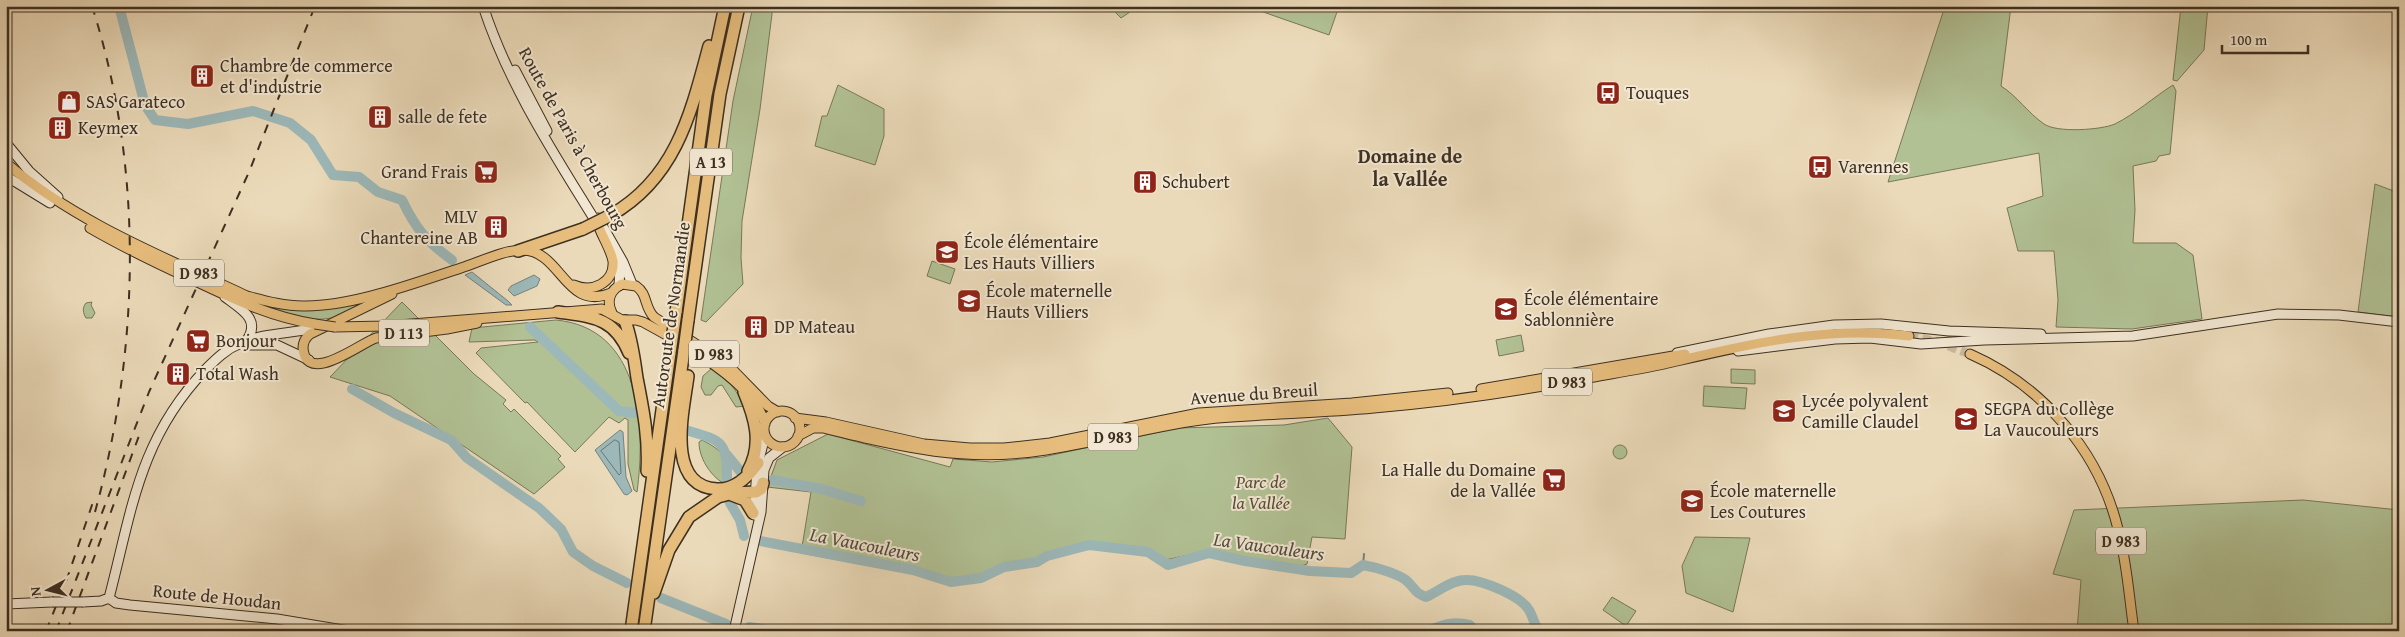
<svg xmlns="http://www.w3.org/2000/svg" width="2405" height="637" font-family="'Gentium Book Plus',serif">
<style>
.green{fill:#b1c194;stroke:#78785a}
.water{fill:#9cb8b9;stroke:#76827c}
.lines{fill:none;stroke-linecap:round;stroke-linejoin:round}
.shore{stroke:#6d746d;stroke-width:1}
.stream{stroke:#76827c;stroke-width:2}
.river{stroke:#9cb8b9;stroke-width:10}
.primary-tunnel{stroke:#c8b89b;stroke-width:9;stroke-dasharray:9 4.5;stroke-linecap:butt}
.secondary-casing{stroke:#3e3021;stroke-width:11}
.primary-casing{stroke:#3e3021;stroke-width:11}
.highway-casing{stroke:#3e3021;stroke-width:14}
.secondary{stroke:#f2e7d2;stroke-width:9}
.primary{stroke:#e6bd7c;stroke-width:9}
.highway{stroke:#e6bd7c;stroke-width:11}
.rail{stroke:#3e3021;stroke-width:2;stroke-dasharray:9 9;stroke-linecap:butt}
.secondary-bridge-casing{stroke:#3e3021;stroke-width:11;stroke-linecap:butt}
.primary-bridge-casing{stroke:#3e3021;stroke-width:11;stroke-linecap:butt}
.highway-bridge-casing{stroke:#3e3021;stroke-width:14;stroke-linecap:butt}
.secondary-bridge{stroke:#f2e7d2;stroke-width:9}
.primary-bridge{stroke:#e6bd7c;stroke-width:9}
.highway-bridge{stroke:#e6bd7c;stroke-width:11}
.labels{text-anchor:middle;stroke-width:4;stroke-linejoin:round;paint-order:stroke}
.shield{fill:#f2e7d2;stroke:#746756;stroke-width:1}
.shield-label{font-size:16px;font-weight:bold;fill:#3e3021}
.poi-label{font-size:18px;fill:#3e3021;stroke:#f2e7d2;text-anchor:start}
.street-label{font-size:18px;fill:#3e3021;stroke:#f2e7d2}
.park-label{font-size:18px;font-style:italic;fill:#554d38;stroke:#f2e7d2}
.water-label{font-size:19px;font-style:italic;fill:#514b3f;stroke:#f2e7d2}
.quarter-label{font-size:20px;font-weight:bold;fill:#3e3021;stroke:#f2e7d2}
</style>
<rect width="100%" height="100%" fill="#ebdab9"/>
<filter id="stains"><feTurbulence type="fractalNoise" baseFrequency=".004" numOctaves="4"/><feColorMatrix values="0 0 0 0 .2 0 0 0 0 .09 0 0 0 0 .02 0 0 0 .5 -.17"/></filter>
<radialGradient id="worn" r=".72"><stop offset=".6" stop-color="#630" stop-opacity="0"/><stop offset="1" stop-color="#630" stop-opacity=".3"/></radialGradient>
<path class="green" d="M753 6H773L760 109 742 221 741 258 743 284 706 322 701 320 733 101Z
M1109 6H1139L1121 18Z
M1246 6H1339L1329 35Z
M1945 6H2011L2001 86C2017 96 2027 112 2044 124 2057 133 2101 130 2115 124 2135 114 2154 97 2173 85L2176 91 2170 154 2159 156 2156 161 2133 166 2135 210 2133 243H2176L2193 255 2202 319 2132 329 2056 327 2058 300 2054 251H2018L2007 208 2043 196 2039 153 1888 182Z
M2181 6H2208L2204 50 2177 81 2173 80Z
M838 85 884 109V136L875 165 815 146 822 116H827Z
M2375 184 2399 193V317L2358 312Z
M932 261 955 269 950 284 927 276Z
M365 301C327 333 292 316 251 302L292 310Z
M92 302 91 305 95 313 92 318H86C83 313 82 308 86 303Z
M402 302 474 374 506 400 503 404 511 412 514 409 561 456 558 459 565 467 534 494 390 396 330 377Z
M556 320C641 328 646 426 637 492L634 490 628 464V420L625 418 619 423 609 417 575 452 527 402 525 403 476 353 481 348 538 342 535 340 469 342 472 328Z
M1521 335 1524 351 1499 356 1496 340Z
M711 369C727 374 737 393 745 406L736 407 722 385 718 386 711 395H705L701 387 703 376Z
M1731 369 1755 370V384L1731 383Z
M1704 386 1747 388 1745 409 1703 406Z
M1328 418 1352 447 1345 539 1312 537 1307 564 1298 567 1203 552 1165 560 1146 549 1101 546 958 582 801 553 811 492 767 487 777 460 828 434 950 467 953 459 992 462 1043 457 1178 428 1284 425Z
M702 440C723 451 730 457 723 483 710 475 699 458 699 442Z
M1613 452a7 7 0 1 1 14 0a7 7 0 1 1-14 0Z
M2303 500 2399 510V631H2077L2081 580 2053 574 2074 510Z
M1695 537 1750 538 1733 612 1686 593 1682 566Z
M1612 597 1636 611 1626 626 1603 610Z"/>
<path class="water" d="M472 272 508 301 512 305H506L465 275Z
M534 275 540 279 537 286 514 296 508 290 511 286Z
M620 430 623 432 626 477 632 491 627 495 624 494 595 450Z"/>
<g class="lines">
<path class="shore" d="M615 440 619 442 621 473 619 475 601 451Z"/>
<path class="stream" d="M1363 565 1364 554"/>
<path class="river" d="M119 6 145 105 155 120 188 124 253 111 290 123 311 140 333 175 359 177 378 192 402 200C416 229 426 241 452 260
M530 327 619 411 637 413
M352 389 394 413 451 440 467 458 539 508 561 529 573 552 593 566 627 583
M689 431C724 441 727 443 727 480
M727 455 740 471
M772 480 822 489 861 501
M730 503 740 520 744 536
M760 541 913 570 951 582 981 578 1004 567 1037 562 1047 556 1089 545 1148 552 1168 565 1209 553 1245 561 1310 571 1351 573 1363 565C1374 567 1401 574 1408 582 1417 591 1413 591 1426 597 1437 592 1452 580 1465 580 1481 579 1521 596 1529 610 1533 617 1534 624 1539 631
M661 598 726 624
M749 627 774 631
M1428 631C1443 624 1454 621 1470 625L1473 631"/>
<path class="primary-tunnel" d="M1909 336 1938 342 1970 354"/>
<defs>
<path id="secondary" d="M483 6C509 86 555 155 599 227
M515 70 547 131
M6 143 29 171 58 197
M6 176 50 203
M598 218 623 262 632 284
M612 248 620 266 619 286
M225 297C241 309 261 319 247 340
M247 345H277L309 360
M1738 351 1835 339 1870 338 1921 344 1984 340 2133 336 2278 314 2339 315 2399 322
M1677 353 1769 334 1834 325 1881 324 1949 331 2041 334
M754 515 757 468 765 436
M109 598C132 510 139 439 205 370 216 359 226 349 241 343 265 332 294 334 319 327
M109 598 116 603 130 605 277 619 349 631
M83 602 101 601 109 598
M6 604 52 602
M734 631 761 512 764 470 769 458 783 447"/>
<path id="primary" d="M6 163C77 223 164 257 247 296 266 301 284 306 303 306 351 307 415 283 461 268 480 262 503 250 523 250 562 251 565 312 611 293
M90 228C123 247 158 264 193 280 233 299 271 317 315 324
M574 285C592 293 615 283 613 261 611 250 603 238 599 227
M392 294 310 334C305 338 303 342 303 348 306 387 362 342 376 338L447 329 477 323
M612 313C606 301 610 290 622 284L636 286C648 294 644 307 654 317L727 364 768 406 778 412
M335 327 386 326 602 309 622 320H636L643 322C678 341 755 382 765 424
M1970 354C2043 386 2099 451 2118 529 2127 562 2129 597 2134 631
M1481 389 1685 354
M764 429a18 18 0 1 1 36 0a18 18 0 1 1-36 0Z
M795 418 826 422 924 444 970 448H1004L1050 443 1199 413 1352 403 1448 393
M798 436 813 428H823C901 447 965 463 1046 450 1101 442 1154 425 1209 419 1264 414 1319 413 1374 408 1444 402 1514 392 1582 379 1609 374 1637 370 1664 364 1746 345 1823 325 1909 336"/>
<path id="highway" d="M611 215C676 178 691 113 709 46
M518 251 583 229
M558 312C592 317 614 317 629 353
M676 312 706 95 725 6
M688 320 720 94 739 6
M625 321C632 339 634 358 637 378 643 409 649 438 647 471
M688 376C684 409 664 486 717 489 735 490 748 477 758 463
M744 392C755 418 763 444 748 471
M732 495 745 500 753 513
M654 593 669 550 689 517 718 497 733 493 756 492 761 489 763 483
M631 631 670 353
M644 631 684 350"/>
</defs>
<use href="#secondary" class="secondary-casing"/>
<use href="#primary" class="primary-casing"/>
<use href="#highway" class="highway-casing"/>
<use href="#secondary" class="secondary"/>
<use href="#primary" class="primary"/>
<use href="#highway" class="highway"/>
<path class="rail" d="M92 6C144 169 140 348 95 512
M46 631 68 576 93 502
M56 631 149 392 249 172 315 6
M67 631 140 433"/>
<defs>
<path id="secondary-bridge" d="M52 602H83"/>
<path id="primary-bridge" d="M315 324 335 327"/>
<path id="highway-bridge" d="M583 229 611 215
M684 350 688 320
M670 353 676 312"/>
</defs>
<use href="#secondary-bridge" class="secondary-bridge-casing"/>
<use href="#primary-bridge" class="primary-bridge-casing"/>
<use href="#highway-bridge" class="highway-bridge-casing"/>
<use href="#secondary-bridge" class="secondary-bridge"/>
<use href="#primary-bridge" class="primary-bridge"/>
<use href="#highway-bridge" class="highway-bridge"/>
</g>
<defs>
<symbol id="building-square" viewBox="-11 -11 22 22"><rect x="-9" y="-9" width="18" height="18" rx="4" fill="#8f2418" stroke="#f2e7d2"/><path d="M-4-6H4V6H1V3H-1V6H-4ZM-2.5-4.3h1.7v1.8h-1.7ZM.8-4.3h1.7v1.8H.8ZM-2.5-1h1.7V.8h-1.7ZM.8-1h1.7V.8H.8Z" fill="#fff"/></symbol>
<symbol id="bus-square" viewBox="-11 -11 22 22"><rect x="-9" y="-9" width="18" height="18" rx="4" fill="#8f2418" stroke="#f2e7d2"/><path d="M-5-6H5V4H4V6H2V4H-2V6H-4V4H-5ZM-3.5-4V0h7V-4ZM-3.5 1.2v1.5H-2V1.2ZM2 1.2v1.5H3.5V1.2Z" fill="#fff"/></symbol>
<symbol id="shop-square" viewBox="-11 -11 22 22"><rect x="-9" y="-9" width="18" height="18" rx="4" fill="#8f2418" stroke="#f2e7d2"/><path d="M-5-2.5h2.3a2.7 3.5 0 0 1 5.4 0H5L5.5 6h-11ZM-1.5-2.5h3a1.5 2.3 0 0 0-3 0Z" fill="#fff"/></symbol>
<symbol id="supermarket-square" viewBox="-11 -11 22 22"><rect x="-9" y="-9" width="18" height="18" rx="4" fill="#8f2418" stroke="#f2e7d2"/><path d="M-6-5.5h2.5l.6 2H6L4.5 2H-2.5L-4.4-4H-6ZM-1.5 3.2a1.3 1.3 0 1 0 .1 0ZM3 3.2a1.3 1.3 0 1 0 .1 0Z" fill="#fff"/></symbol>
<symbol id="school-square" viewBox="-11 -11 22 22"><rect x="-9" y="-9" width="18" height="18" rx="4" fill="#8f2418" stroke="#f2e7d2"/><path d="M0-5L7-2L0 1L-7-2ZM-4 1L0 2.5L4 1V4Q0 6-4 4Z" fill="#fff"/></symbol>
</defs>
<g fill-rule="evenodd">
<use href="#building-square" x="188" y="62" width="28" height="28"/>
<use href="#bus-square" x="1594" y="79" width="28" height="28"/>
<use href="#shop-square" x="55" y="88" width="28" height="28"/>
<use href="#building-square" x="366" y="103" width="28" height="28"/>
<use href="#building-square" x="46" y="114" width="28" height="28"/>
<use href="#bus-square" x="1806" y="153" width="28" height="28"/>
<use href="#supermarket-square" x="472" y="158" width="28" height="28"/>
<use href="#building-square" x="1131" y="168" width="28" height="28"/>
<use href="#building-square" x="482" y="213" width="28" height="28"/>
<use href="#school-square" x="933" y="238" width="28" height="28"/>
<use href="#school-square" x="955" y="287" width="28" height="28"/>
<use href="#school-square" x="1492" y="295" width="28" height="28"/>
<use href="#building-square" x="742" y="313" width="28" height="28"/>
<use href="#supermarket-square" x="184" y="327" width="28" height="28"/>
<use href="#building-square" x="164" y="360" width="28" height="28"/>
<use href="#school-square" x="1770" y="397" width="28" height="28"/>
<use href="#school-square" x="1952" y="405" width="28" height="28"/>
<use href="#supermarket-square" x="1540" y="466" width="28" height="28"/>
<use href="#school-square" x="1678" y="487" width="28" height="28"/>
</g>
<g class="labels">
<g class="shield">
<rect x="690" y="148.5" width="42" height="27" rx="4"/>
<rect x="174" y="259.5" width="50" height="27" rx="4"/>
<rect x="379" y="319.5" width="50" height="27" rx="4"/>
<rect x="689" y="340.5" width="50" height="27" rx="4"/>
<rect x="1542" y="368.5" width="50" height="27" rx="4"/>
<rect x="1088" y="423.5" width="50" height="27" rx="4"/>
<rect x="2096" y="527.5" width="50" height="27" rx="4"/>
</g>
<g class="shield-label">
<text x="711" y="168">A 13</text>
<text x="199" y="279">D 983</text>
<text x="404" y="339">D 113</text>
<text x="714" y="360">D 983</text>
<text x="1567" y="388">D 983</text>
<text x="1113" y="443">D 983</text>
<text x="2121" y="547">D 983</text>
</g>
<g class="poi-label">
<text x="220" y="72">Chambre de commerce<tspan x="220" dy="21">et d'industrie</tspan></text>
<text x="1626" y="99">Touques</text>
<text x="86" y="108">SAS Garateco</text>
<text x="398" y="123">salle de fete</text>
<text x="78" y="134">Keymex</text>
<text x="1838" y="173">Varennes</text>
<text x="468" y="178" text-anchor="end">Grand Frais</text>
<text x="1162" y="188">Schubert</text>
<text x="478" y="223" text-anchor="end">MLV<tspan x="478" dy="21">Chantereine AB</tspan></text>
<text x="964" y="248">École élémentaire<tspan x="964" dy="21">Les Hauts Villiers</tspan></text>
<text x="986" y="297">École maternelle<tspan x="986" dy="21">Hauts Villiers</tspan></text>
<text x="1524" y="305">École élémentaire<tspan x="1524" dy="21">Sablonnière</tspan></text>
<text x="774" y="333">DP Mateau</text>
<text x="216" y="347">Bonjour</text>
<text x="196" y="380">Total Wash</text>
<text x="1802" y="407">Lycée polyvalent<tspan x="1802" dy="21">Camille Claudel</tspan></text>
<text x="1984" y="415">SEGPA du Collège<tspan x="1984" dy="21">La Vaucouleurs</tspan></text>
<text x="1536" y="476" text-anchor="end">La Halle du Domaine<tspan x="1536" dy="21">de la Vallée</tspan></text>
<text x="1710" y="497">École maternelle<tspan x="1710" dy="21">Les Coutures</tspan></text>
</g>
<g class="street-label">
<text transform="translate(573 138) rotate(61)" y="6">Route de Paris à Cherbourg</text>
<text transform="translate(671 315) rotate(-82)" y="6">Autoroute de Normandie</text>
<text transform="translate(1254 394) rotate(-4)" y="6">Avenue du Breuil</text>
<text transform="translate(217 597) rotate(6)" y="6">Route de Houdan</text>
</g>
<g class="park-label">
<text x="1261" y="488">Parc de<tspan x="1261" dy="21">la Vallée</tspan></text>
</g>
<g class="water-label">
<text transform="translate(865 544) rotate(11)" y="7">La Vaucouleurs</text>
<text transform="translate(1269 546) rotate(8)" y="7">La Vaucouleurs</text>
</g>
<g class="quarter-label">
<text x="1410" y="163">Domaine de<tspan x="1410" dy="23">la Vallée</tspan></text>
</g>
</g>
<rect width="2405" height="637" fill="none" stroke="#ebdab9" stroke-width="25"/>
<rect x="8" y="8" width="2390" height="622" fill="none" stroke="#3e3021" stroke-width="2.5"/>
<rect x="12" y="12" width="2380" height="612" fill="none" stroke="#3e3021"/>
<g transform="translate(48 590) rotate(263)" stroke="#f2e7d2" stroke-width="4" paint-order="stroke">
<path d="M0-4L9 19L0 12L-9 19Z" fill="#3e3021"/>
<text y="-8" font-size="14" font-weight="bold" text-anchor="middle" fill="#3e3021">N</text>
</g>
<path d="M2222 45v8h86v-8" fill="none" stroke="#3e3021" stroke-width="2.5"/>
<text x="2230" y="45" font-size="15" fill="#3e3021" stroke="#f2e7d2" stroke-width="4" paint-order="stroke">100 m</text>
<rect width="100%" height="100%" filter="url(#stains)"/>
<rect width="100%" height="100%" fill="url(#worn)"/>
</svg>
